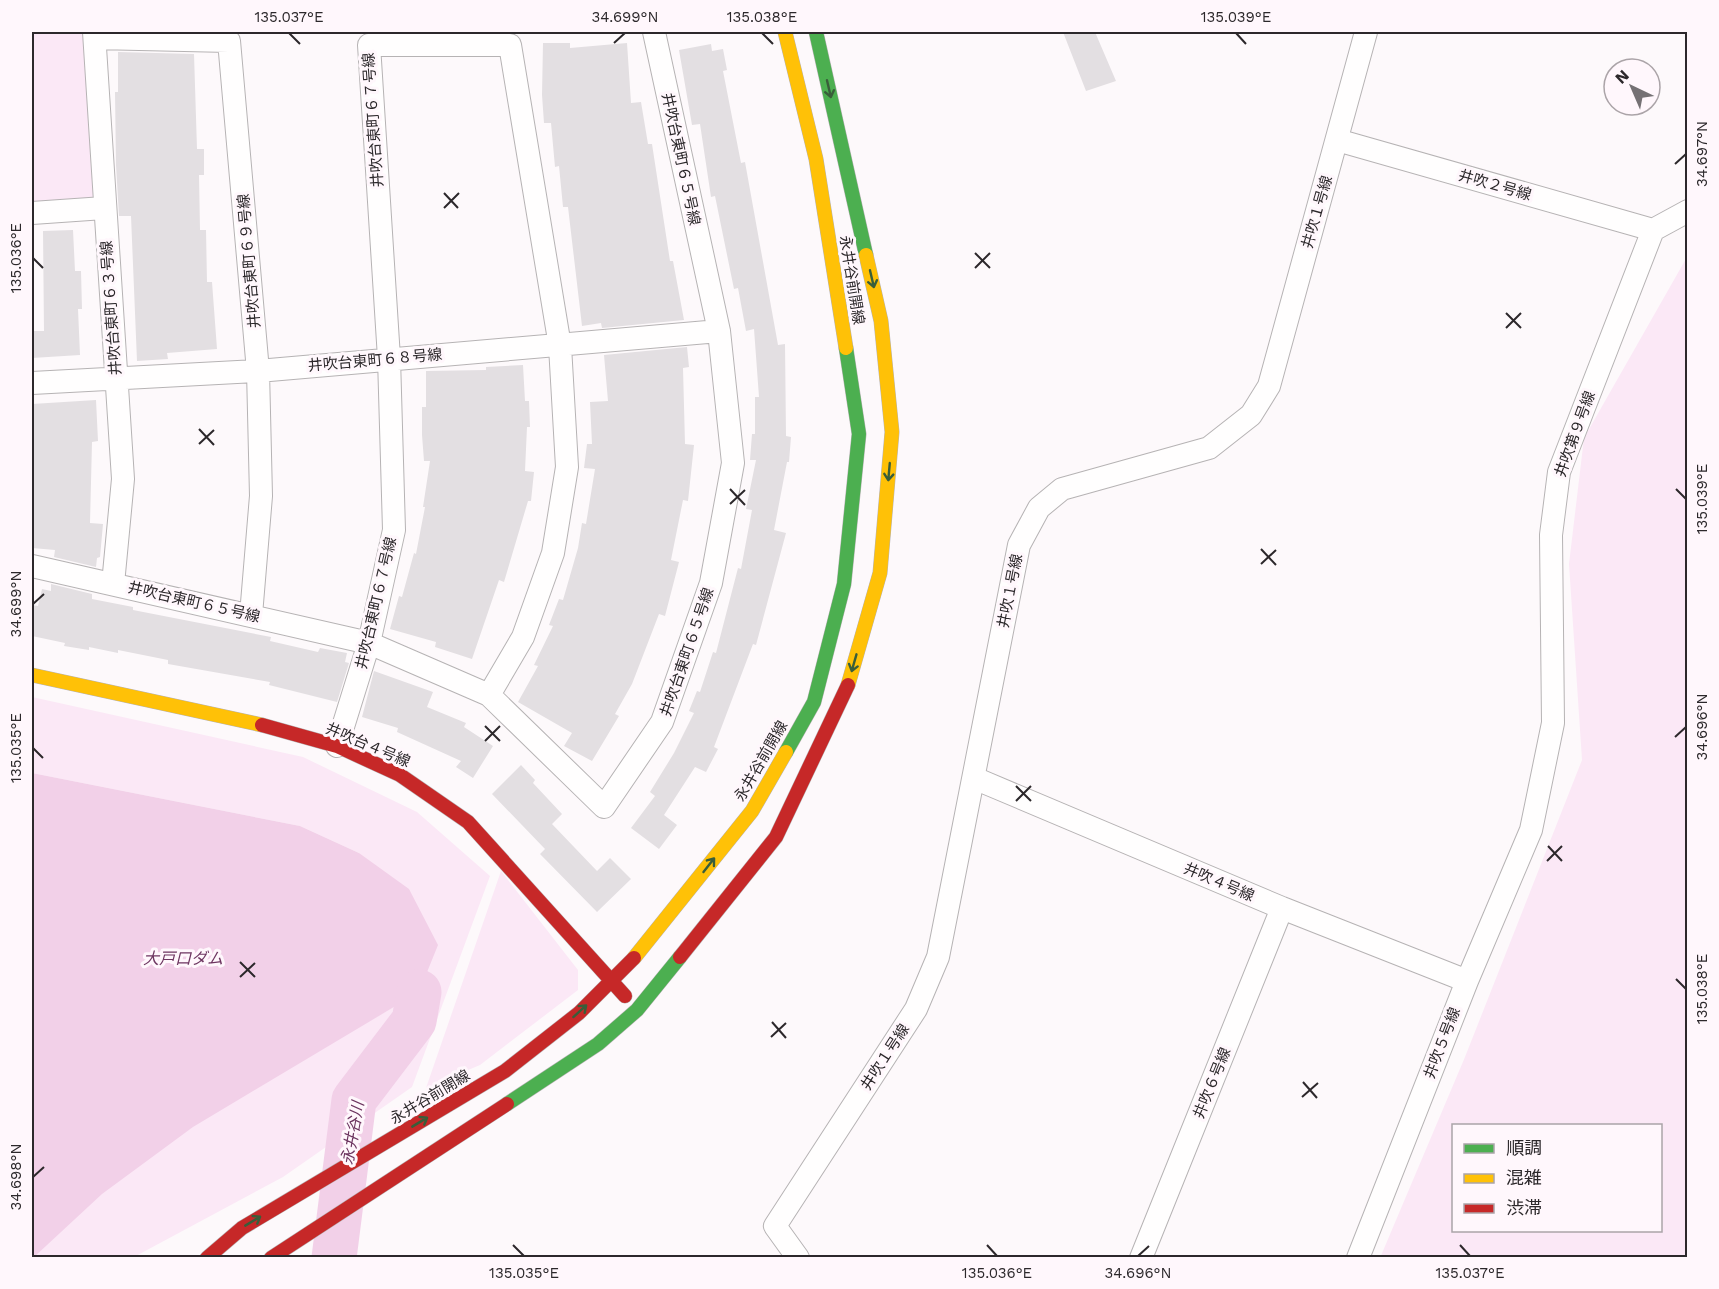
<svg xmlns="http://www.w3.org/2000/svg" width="1719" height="1289" font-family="'Work Sans','Noto Sans JP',sans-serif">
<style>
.green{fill:#fbe8f6;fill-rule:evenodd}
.water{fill:#f2d0e8}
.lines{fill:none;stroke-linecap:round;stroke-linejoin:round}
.river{stroke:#f2d0e8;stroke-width:45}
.building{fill:#e3dfe2}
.street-casing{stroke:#b6b3b4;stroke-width:24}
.fast-casing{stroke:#b6b3b4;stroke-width:15}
.slow-casing{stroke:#b6b3b4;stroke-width:15}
.jam-casing{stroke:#b6b3b4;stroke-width:15}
.street{stroke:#fffefe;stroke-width:22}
.fast{stroke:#4caf50;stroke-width:14}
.slow{stroke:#ffc107;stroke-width:14}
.jam{stroke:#c62828;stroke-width:14}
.oneway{stroke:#395e3a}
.ticks{fill:none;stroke:#2c282b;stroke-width:2}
.labels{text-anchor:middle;stroke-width:6;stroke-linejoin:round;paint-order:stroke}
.street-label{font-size:15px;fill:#2c282b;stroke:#fff7fc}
.water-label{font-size:16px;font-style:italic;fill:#6d3560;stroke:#fff7fc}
.neatline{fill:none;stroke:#2c282b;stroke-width:2}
.ticks-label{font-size:15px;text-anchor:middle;fill:#2c282b}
</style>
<rect width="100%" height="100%" fill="#fdf9fb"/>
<path class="green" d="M32 32H85L95 202 32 207Z
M1687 257V1257L1380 1258 1465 1057 1582 760 1569 564 1584 438ZM1454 1126H1660V1230H1454Z
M32 697 303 757 417 812 490 876 412 1087 283 1177 134 1257H33C138 1145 288 1070 419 992L359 853 300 826 32 773Z
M501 871 578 970V990L480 1065 426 1088Z"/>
<path class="water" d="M32 773 300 826 359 853 409 889 438 945 419 992 193 1127 102 1194 33 1258Z"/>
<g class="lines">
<path class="river" d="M334 1258 354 1100 414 1021 419 992"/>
</g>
<path class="building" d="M1063 32H1095L1116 81 1086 91Z
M543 43H570V48L627 43 631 103 641 102 648 144H652L670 261H673L684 320 602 328 601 323 582 326 568 207H563L559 166 555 167 551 123H544L542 95Z
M711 44 712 51 723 49 727 70 723 71 741 163 745 162 778 345 785 344 786 436 791 437 789 462H787L774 530 786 533 756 645 753 644 714 747 718 749 706 772 695 767 664 815 677 825 659 849 631 828 655 796 650 792 674 753 694 713 689 711 697 691 700 692 713 652 716 653 738 568 741 569 752 510 746 509 756 460H750L752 434H755V397H759L754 329 746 331 738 288 734 289 715 196 711 197 700 124 692 125 679 50Z
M118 52 194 54 197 149H204V175H199L200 230H206L207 282H212L217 349 167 353 168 359 137 361 131 216H119L116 165 115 92H118Z
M73 230 75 271H81L82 309H78L80 355 32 358V331H44L43 231Z
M687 347 689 367 683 368 685 444 694 445 688 501 683 500 671 560 679 562 665 616 659 614 632 684 615 714 619 716 592 761 564 746 572 733 518 702 538 666 534 665 553 626 549 625 559 599 563 600 578 548 582 523 586 524 595 469 584 468 587 444H592L590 402 608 401 604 355Z
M523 365 525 401H529L530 427H527L525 471 534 472 531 501H528L504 582 499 580 472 659 435 647 436 642 390 629 399 596 402 597 414 553 416 554 425 507H423L430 461H424L422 435V407H426V371L486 370V367Z
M96 400 98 441 92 442 90 523 103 524 100 557 97 558 96 567 54 557 55 550 32 548V404Z
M51 584 92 594V599L133 607V610L271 637 270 641 318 652 320 648 347 653 345 662 349 663 337 702 269 685 270 682 168 664V660L118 650V653L89 647V650L64 646 65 643 32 636V605L38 606 42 589 51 591Z
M374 671 433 692 427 707 466 723 464 727 493 746 473 778 456 767 461 761 397 732 398 728 362 717Z
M521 765 535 780 533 783 562 814 552 824 597 871 610 858 631 879 597 912 540 854 545 849 492 794Z"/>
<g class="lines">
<defs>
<path id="street" d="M94 32 123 479 113 584
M95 38 229 41 258 371 261 496 251 615
M1337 140 1653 230
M32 213 104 208
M32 383 258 371 719 331
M32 566 369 643 489 695 604 807 662 722 711 583 733 463 719 331 654 32
M337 746 369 643 394 530 389 358 369 45H510L560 346 567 467 553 553 523 637 489 695
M974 778 1282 908 1467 981
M798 1258 775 1226 916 1009 938 957 1019 545 1039 508 1062 489 1209 448 1251 415 1269 386 1366 32
M1141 1258 1282 908
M1358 1258 1467 981 1531 830 1553 723 1551 535 1559 472 1653 230 1688 211"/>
<path id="fast" d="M816 32 866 255
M786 752 814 702 844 584 859 434 846 348
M507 1104 598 1044 637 1010 680 957"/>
<path id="slow" d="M785 32 816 159 846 348
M32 675 262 725
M848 685 880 573 892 432 881 321 866 255
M634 958 752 811 786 752"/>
<path id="jam" d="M262 725 337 746 400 775 468 822 625 996
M680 957 776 837 848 685
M207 1258 242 1228 505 1071 579 1013 634 958
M271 1258 507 1104"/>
</defs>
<use href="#street" class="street-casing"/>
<use href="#fast" class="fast-casing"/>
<use href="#slow" class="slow-casing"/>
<use href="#jam" class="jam-casing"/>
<use href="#street" class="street"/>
<use href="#fast" class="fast"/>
<use href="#slow" class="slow"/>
<use href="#jam" class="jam"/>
</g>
<defs><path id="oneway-shaft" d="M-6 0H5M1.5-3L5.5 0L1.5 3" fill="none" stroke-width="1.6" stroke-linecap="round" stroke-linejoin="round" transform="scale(1.5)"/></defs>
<g class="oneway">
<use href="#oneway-shaft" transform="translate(829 89) rotate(77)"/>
<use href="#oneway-shaft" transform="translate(872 279) rotate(77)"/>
<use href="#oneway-shaft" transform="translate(889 472) rotate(95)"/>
<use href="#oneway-shaft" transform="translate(854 663) rotate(106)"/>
<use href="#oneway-shaft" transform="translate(709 865) rotate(-52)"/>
<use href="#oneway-shaft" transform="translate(580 1011) rotate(-42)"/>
<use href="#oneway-shaft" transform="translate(420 1122) rotate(-31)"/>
<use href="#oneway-shaft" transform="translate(253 1221) rotate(-31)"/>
</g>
<path class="ticks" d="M289 33 300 44M762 33 773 44M1236 33 1246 44M614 43 625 33M1675 164 1686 154M444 193 458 208M444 208 459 193M975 253 990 268M33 258 43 268M975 268 990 253M1506 313 1521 328M1506 328 1521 313M199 429 214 445M199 444 214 430M730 489 745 505M1676 489 1686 499M730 504 745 490M1261 549 1276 565M1261 564 1276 550M33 604 44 594M485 726 500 741M1675 737 1686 727M485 741 500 726M33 748 43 758M1016 786 1031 801M1016 801 1031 786M1548 846 1562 861M1547 861 1562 846M240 962 255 977M240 977 255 963M1676 979 1686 989M772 1022 786 1038M771 1037 786 1023M1303 1082 1317 1098M1302 1097 1318 1083M33 1177 44 1167M513 1245 524 1256M987 1245 997 1256M1460 1245 1470 1256M1138 1256 1149 1246"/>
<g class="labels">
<g class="street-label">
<text transform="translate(373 120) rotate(-94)" y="5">井吹台東町６７号線</text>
<text transform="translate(681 159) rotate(78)" y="5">井吹台東町６５号線</text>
<text transform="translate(1495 185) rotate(16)" y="5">井吹２号線</text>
<text transform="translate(1317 212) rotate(-74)" y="5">井吹１号線</text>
<text transform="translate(249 261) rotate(-95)" y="5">井吹台東町６９号線</text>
<text transform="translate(852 280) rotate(81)" y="5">永井谷前開線</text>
<text transform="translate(111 308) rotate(-94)" y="5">井吹台東町６３号線</text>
<text transform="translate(375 360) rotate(-5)" y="5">井吹台東町６８号線</text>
<text transform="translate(1575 434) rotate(-70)" y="5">井吹第９号線</text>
<text transform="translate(1010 591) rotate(-79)" y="5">井吹１号線</text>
<text transform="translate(194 602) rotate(13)" y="5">井吹台東町６５号線</text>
<text transform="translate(376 603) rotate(-77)" y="5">井吹台東町６７号線</text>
<text transform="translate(687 652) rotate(-71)" y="5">井吹台東町６５号線</text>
<text transform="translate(368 745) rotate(23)" y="5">井吹台４号線</text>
<text transform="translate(761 761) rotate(-60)" y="5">永井谷前開線</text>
<text transform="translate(1219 882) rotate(23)" y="5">井吹４号線</text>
<text transform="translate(1442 1043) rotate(-69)" y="5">井吹５号線</text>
<text transform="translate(885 1057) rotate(-57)" y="5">井吹１号線</text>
<text transform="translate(1212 1083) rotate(-68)" y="5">井吹６号線</text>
<text transform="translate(430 1097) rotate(-31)" y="5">永井谷前開線</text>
</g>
<g class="water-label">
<text x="183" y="964">大戸口ダム</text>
<text transform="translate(352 1133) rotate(-80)" y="6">永井谷川</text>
</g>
</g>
<rect width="1719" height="1289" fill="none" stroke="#fff7fc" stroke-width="66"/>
<rect x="1452" y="1124" width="210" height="108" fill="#fff7fc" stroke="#aba4a8" stroke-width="1.5"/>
<rect x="1464" y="1144" width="30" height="9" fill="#4caf50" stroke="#aba4a8" stroke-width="1.5"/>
<text x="1506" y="1154" font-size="18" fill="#2c282b">順調</text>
<rect x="1464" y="1174" width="30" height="9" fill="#ffc107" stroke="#aba4a8" stroke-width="1.5"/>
<text x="1506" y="1184" font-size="18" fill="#2c282b">混雑</text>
<rect x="1464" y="1204" width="30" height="9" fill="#c62828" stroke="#aba4a8" stroke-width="1.5"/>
<text x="1506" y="1214" font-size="18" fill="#2c282b">渋滞</text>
<g transform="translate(1632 87) rotate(316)"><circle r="28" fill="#fff7fc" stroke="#aba4a8" stroke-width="1.5"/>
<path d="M0-4.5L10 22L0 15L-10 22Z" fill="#757174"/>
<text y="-9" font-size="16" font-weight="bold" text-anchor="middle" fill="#2c282b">N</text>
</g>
<rect x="33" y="33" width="1653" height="1223" class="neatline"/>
<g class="ticks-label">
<text x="289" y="22">135.037°E</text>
<text x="625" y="22">34.699°N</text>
<text x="762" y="22">135.038°E</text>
<text x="1236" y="22">135.039°E</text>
<text transform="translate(1702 154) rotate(-90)" y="5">34.697°N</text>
<text transform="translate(16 258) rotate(-90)" y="5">135.036°E</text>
<text transform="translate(1702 499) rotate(-90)" y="5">135.039°E</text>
<text transform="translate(16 604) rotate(-90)" y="5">34.699°N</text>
<text transform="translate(1702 727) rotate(-90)" y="5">34.696°N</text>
<text transform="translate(16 748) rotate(-90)" y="5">135.035°E</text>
<text transform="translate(1702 989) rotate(-90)" y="5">135.038°E</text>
<text transform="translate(16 1177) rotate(-90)" y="5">34.698°N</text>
<text x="524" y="1278">135.035°E</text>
<text x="997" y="1278">135.036°E</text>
<text x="1138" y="1278">34.696°N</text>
<text x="1470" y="1278">135.037°E</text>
</g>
</svg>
